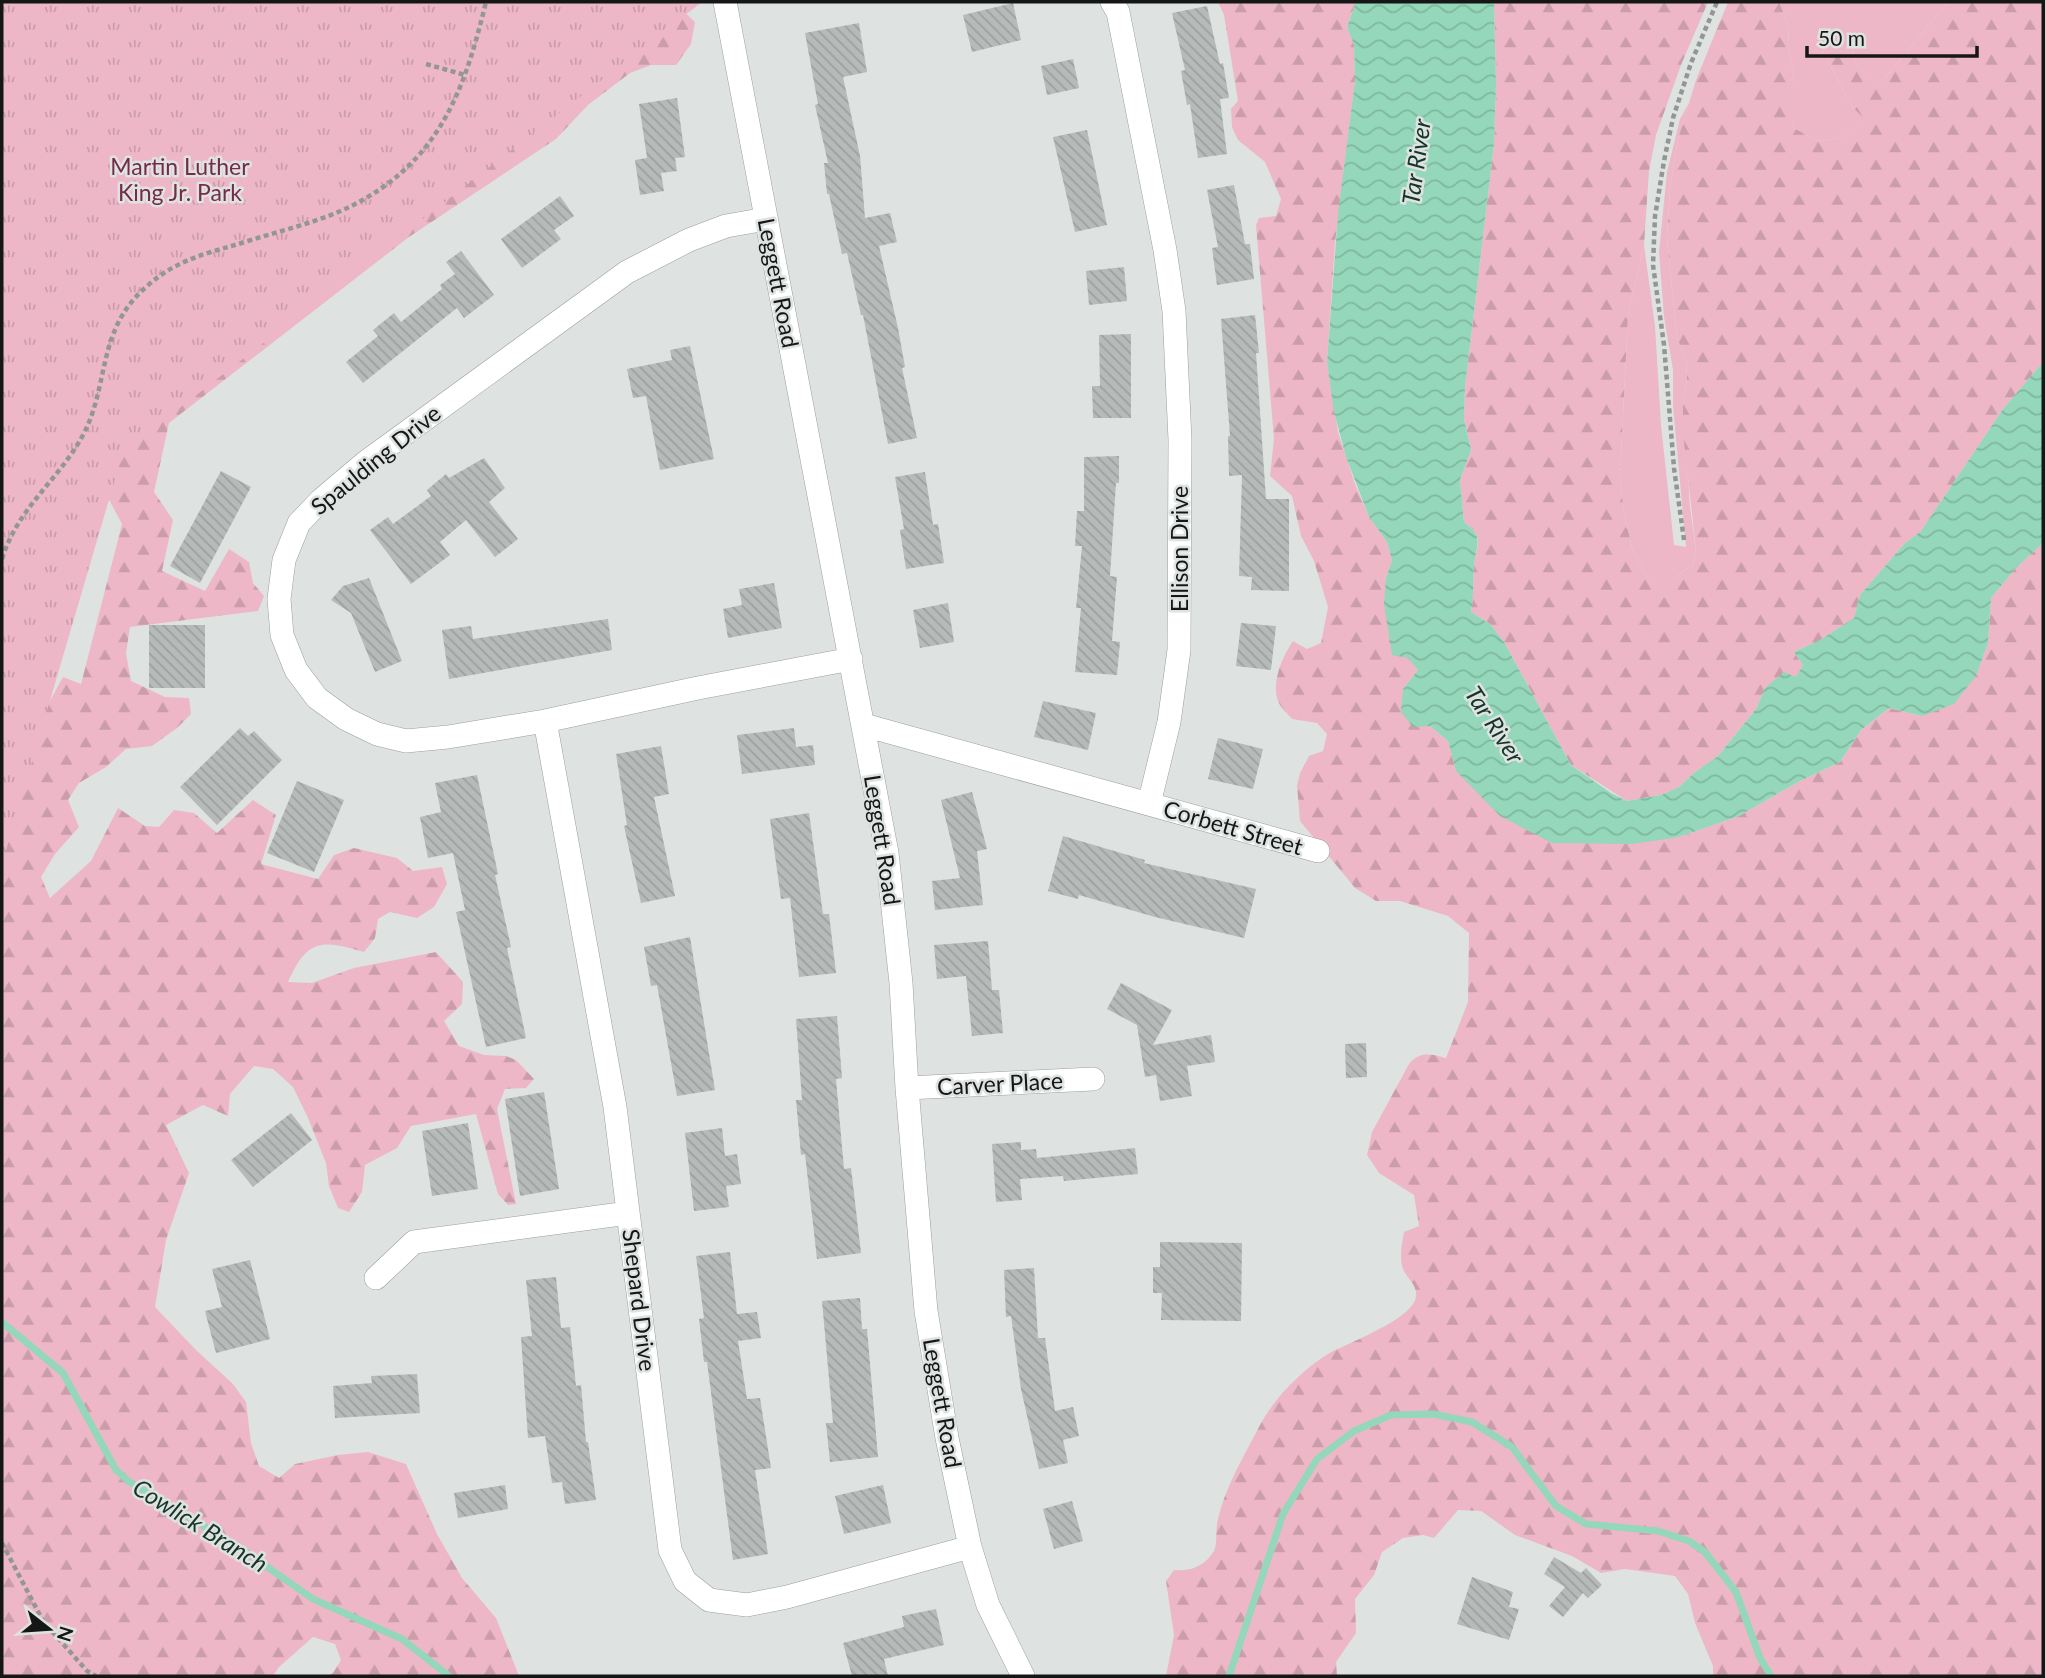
<svg xmlns="http://www.w3.org/2000/svg" width="2045" height="1678" font-family="Lato,sans-serif">
<style>
.green{fill:#eeb7c7}
.forest{fill:url(#forest-firs)}
.park{fill:url(#park-tufts)}
.water{fill:url(#water-waves)}
.lines{fill:none;stroke-linecap:round;stroke-linejoin:round}
.stream{stroke:#94d7ba;stroke-width:7}
.building{fill:url(#building-back-hatch)}
.minor-casing{stroke:#9a9f9c;stroke-width:24}
.path{stroke:#929694;stroke-width:4.5;stroke-dasharray:5 3.5;stroke-linecap:butt}
.minor{stroke:#fff;stroke-width:23}
.labels{text-anchor:middle;stroke-width:5;stroke-linejoin:round;paint-order:stroke}
.park-label{font-size:23px;fill:#762b48;stroke:#dee3e1}
.street-label{font-size:23px;fill:#151716;stroke:#dee3e1}
.water-label{font-size:24px;font-style:italic;fill:#163529;stroke:#dee3e1}
</style>
<defs>
<pattern id="forest-firs" width="22" height="20" patternUnits="userSpaceOnUse" patternTransform="scale(1.75)"><rect width="22" height="20" fill="#eeb7c7"/><path d="M5 1l3.5 6h-7zM16 11l3.5 6h-7z" fill="#cb9daa"/></pattern>
<pattern id="park-tufts" width="24" height="20" patternUnits="userSpaceOnUse" patternTransform="scale(1.75)"><rect width="24" height="20" fill="#eeb7c7"/><path d="M3 7l-1-3M5 7V3M7 7l1-3M15 17l-1-3M17 17v-4M19 17l1-3" fill="none" stroke="#cb9daa"/></pattern>
<pattern id="water-waves" width="16" height="10" patternUnits="userSpaceOnUse" patternTransform="scale(1.75)"><rect width="16" height="10" fill="#94d7ba"/><path d="M0 5q4-4 8 0t8 0" fill="none" stroke="#7fb89f"/></pattern>
<pattern id="building-back-hatch" width="6" height="6" patternUnits="userSpaceOnUse" patternTransform="scale(1.75)"><rect width="6" height="6" fill="#b6bbb9"/><path d="M-1 5l2 2M0 0l6 6M5-1l2 2" fill="none" stroke="#9ca09e"/></pattern>
</defs>
<rect width="100%" height="100%" fill="#dee3e1"/>
<path class="green" d="M1779 2H1948L1881 83 1869 82 1855 62 1852 44 1822 50 1853 108 1865 118 1842 138 1817 141 1794 128 1786 101 1794 75 1788 47 1789 26Z
M1689 103 1678 139 1670 188 1667 239 1677 338 1686 359 1687 378 1683 404 1690 507 1696 550 1693 564 1673 579H1649L1633 552 1624 512 1620 477 1628 316 1644 245 1655 326 1661 425 1674 545 1686 547 1673 406V370L1664 317 1659 252 1667 172 1680 119Z"/>
<path class="forest" d="M1218 2H1356L1347 27 1354 45 1355 80 1335 243 1327 362 1338 432 1355 484 1369 517 1387 542 1392 560 1386 578 1392 654 1408 657 1418 670 1403 689 1430 726 1448 741 1456 771 1679 837 1739 816 1798 782 1840 762 1861 730 1889 708 1922 716 1976 676 1988 643 1991 598 2015 569 2043 543V1676H1713V1666L1695 1623 1688 1594 1675 1576 1625 1569 1601 1573 1572 1556 1515 1535 1481 1511 1458 1510 1434 1538 1423 1535 1403 1538 1382 1552 1374 1575 1355 1599 1356 1633 1336 1662 1337 1676H1166L1174 1635 1166 1581 1174 1570C1190 1572 1205 1566 1214 1551 1218 1542 1215 1528 1218 1519 1225 1487 1244 1456 1259 1427 1273 1399 1302 1370 1328 1354 1347 1343 1412 1320 1416 1297 1418 1285 1407 1279 1403 1269 1399 1257 1402 1243 1404 1232L1419 1226 1414 1195 1379 1173 1367 1155 1372 1132 1409 1064C1420 1051 1431 1054 1446 1058L1468 1002 1469 933 1448 916 1400 901H1376L1355 888 1300 821 1297 785 1300 773 1309 756 1323 751 1327 734 1317 723 1292 719C1288 714 1280 707 1278 701 1271 681 1283 656 1293 641L1307 649 1321 643 1328 607 1314 561 1301 536 1292 496 1270 476 1274 439 1256 225 1259 218 1276 216 1281 199 1265 162 1238 140 1232 127 1231 109 1238 101 1224 15Z
M1494 2H1708L1681 65 1656 135 1649 171 1644 245 1628 316 1620 477 1624 512 1633 552 1649 579H1673L1693 564 1696 550 1683 433V404L1687 378 1686 359 1677 338 1667 239 1670 188 1678 139 1696 80 1728 2H1779L1789 26 1788 47 1794 75 1787 102 1794 128 1817 141 1842 138 1864 118 1853 108 1822 50 1830 32 1852 44 1855 62 1869 81 1881 83 1948 2H2043V362L2003 409 1921 531 1904 544 1860 595 1854 618 1820 640 1794 652 1803 665 1796 678 1765 688 1756 709 1718 756 1695 772 1679 787 1661 795 1627 801 1571 765 1504 642 1490 624 1471 612C1474 596 1473 582 1474 566 1476 545 1486 537 1464 522L1460 480 1471 450 1464 419 1465 387 1494 144 1496 84Z
M675 3 695 22 691 44 676 65H651L630 73 588 105 556 139 409 237 169 423 154 492 173 520 162 571 205 591 229 549 249 562 253 583 264 596 258 611 130 627 126 653 131 681 165 697 189 698 191 714 177 728 152 746 126 749 106 767 79 783 68 800 79 827 55 854 41 877 50 898 91 861 118 808 145 826 159 827 174 810 194 813 217 833 253 800 276 815 261 864 318 879 334 855 354 848 397 858 413 871 442 867 447 884 434 907 417 918 390 912 378 919 375 938 364 952C321 939 307 939 288 982L312 983 354 968 436 952 463 982 462 1004 444 1021 459 1046 484 1055 506 1056 516 1060 534 1079 526 1088 505 1089 497 1109 516 1204 508 1205 498 1194 476 1114 411 1126 397 1148 365 1165 362 1192 349 1212 338 1208 329 1186 326 1163 308 1118 293 1087 273 1069 254 1066 230 1094 228 1116 203 1105 166 1125 189 1173 166 1240 155 1307 196 1350 233 1384 246 1402 251 1443 259 1466 279 1478 295 1464 338 1455 368 1452 406 1464 437 1534 462 1578 496 1618 519 1676H328L333 1673 341 1660 335 1644 313 1637 279 1667 273 1676H2V842L34 730 63 677 81 684 122 524 107 496 126 437Z"/>
<path class="park" d="M2 2H702L123 452 2 864Z"/>
<path class="water" d="M1356 2H1494L1496 84 1494 144 1465 387 1464 419 1471 450 1460 480 1464 522C1485 537 1476 544 1474 566 1473 581 1474 596 1471 612L1490 624 1504 642 1571 765 1611 793 1627 801 1661 795 1679 787 1695 772 1718 756 1756 709 1765 688 1784 672 1796 677 1803 665 1794 652 1820 640 1854 618 1860 595 1904 544 1921 531 2003 409 2043 362V543L2015 569 1991 598 1988 643 1976 676 1954 704 1922 716 1889 708 1861 730 1840 762 1798 782 1739 816 1679 837 1633 844 1552 843 1500 816 1456 771 1448 741 1430 726 1413 727 1401 712 1403 689 1418 670 1408 658 1392 655 1384 604 1386 578 1392 560 1387 542 1369 517 1346 457 1334 412 1327 362 1338 214 1355 80 1354 45 1347 27Z"/>
<g class="lines">
<path class="stream" d="M2 1322 63 1373 116 1470 128 1481 242 1549 313 1599 402 1639 449 1676
M1229 1676 1283 1514 1317 1459 1354 1431 1391 1415 1433 1414 1472 1422 1512 1447 1556 1506 1586 1524 1658 1531 1689 1541 1705 1552 1736 1592 1760 1658 1771 1676"/>
</g>
<path class="building" d="M1013 3 1021 40 972 52 963 15Z
M1207 6 1220 64 1223 63 1229 98 1220 99 1227 154 1198 158 1190 104 1187 105 1181 71 1185 70 1172 13Z
M859 23 867 72 843 77 860 156 865 218 890 213 897 242 879 246 898 328 905 367 902 368 917 438 888 444 863 315H861L847 253 842 254 829 194H827L824 163H828L815 105 818 104 805 33Z
M1073 59 1079 88 1047 95 1041 66Z
M677 98 685 157 675 158 677 171 661 173 664 191 640 195 635 160 647 158 639 104Z
M1087 130 1107 225 1075 232 1053 137Z
M1234 185 1245 244H1250L1254 279 1217 285 1212 248 1218 247 1207 190Z
M560 196 574 216 554 230 561 239 522 268 501 239Z
M461 251 494 295 464 318 457 308 363 383 346 362 378 336 373 330 394 313 401 322 442 289 440 285 455 274 446 262Z
M1124 267 1127 301 1089 305 1086 271Z
M1255 315 1259 353H1256L1266 499H1289V591L1251 590 1252 577 1239 576 1242 475 1229 476 1228 436H1230L1221 319Z
M1131 334V418H1093L1092 386H1100L1099 335Z
M690 346 714 459 660 470 646 396 633 398 627 369 672 360 670 350Z
M1119 456V483H1116L1110 576 1117 577 1112 641 1120 642 1117 675 1075 672 1081 608H1076L1082 546H1075L1077 511H1084V457Z
M484 458 505 488 489 502 518 539 495 557 466 520 440 542 450 555 411 584 370 530 388 517 393 524 431 496 427 490 446 474 449 478Z
M221 471 251 487 200 583 170 566Z
M925 472 933 525 938 524 944 563 906 569 900 530 904 529 895 477Z
M369 578 402 661 375 672 351 613 331 600 343 586Z
M774 583 782 628 728 638 723 609 742 605 739 589Z
M948 603 954 642 920 648 913 610Z
M608 619 612 650 449 679 442 630 471 626 473 639Z
M1241 623 1276 626 1271 670 1236 666Z
M149 625H205V688H149Z
M1043 701 1096 713 1088 750 1034 737Z
M240 728 248 736 254 731 282 760 217 825 180 787Z
M794 728 796 747 813 745 815 765 742 774 737 735Z
M1218 738 1263 749 1253 789 1208 779Z
M661 746 669 794 654 797 675 896 641 903 624 826 627 825 616 754Z
M477 775 498 874 495 875 511 947 507 948 526 1038 486 1047 456 912 465 910 453 853 428 858 420 817 441 812 435 783Z
M297 781 344 800 314 872 267 853Z
M972 792 987 849 977 851 983 905 935 910 932 881 960 878 941 800Z
M809 813 823 914H829L836 973 799 977 790 898 781 899 770 819Z
M1063 836 1145 860 1144 863 1256 889 1244 938 1155 917 1079 895 1078 899 1048 891Z
M690 937 715 1090 677 1096 657 985 651 986 644 947Z
M988 941 992 990H999L1003 1033 972 1036 966 976 937 979 934 945Z
M1121 983 1172 1010 1153 1045 1211 1035 1215 1062 1187 1066 1192 1096 1160 1101 1156 1075 1145 1077 1137 1025 1107 1009Z
M837 1016 842 1078 836 1079 844 1169 851 1168 861 1253 817 1259 805 1154 801 1155 796 1100H802L796 1019Z
M1366 1043 1367 1077 1346 1078 1345 1044Z
M544 1092 559 1189 520 1196 505 1099Z
M291 1113 312 1140 253 1187 231 1160Z
M468 1123 478 1189 432 1196 422 1131Z
M722 1128 725 1156 737 1154 741 1184 726 1186 729 1207 694 1211 685 1133Z
M1021 1142V1150L1036 1149 1037 1158 1135 1148 1138 1174 1064 1181 1063 1176 1020 1179 1022 1200 996 1202 992 1144Z
M1160 1242 1242 1243 1241 1321 1161 1320 1162 1293H1153V1267H1160Z
M730 1252 737 1314 757 1312 761 1338 738 1341 747 1399 760 1398 771 1468 755 1470 768 1554 733 1560 707 1362H704L699 1319 704 1318 696 1256Z
M250 1260 270 1339 216 1353 205 1311 222 1307 212 1269Z
M1034 1268 1038 1338H1045L1055 1411 1073 1407 1079 1436 1063 1440 1068 1463 1039 1469 1021 1389 1011 1316 1006 1317 1004 1270Z
M556 1277 561 1328 570 1327 576 1386 581 1385 586 1442H588L596 1500 565 1504 562 1482 552 1483 545 1436 528 1438 521 1337 532 1336 526 1280Z
M860 1298 862 1329H867L878 1457 830 1462 826 1423H833L822 1301Z
M417 1374 420 1413 335 1418 333 1386 372 1383 371 1376Z
M505 1485 508 1509 458 1518 454 1493Z
M883 1485 891 1523 844 1534 835 1496Z
M1072 1501 1083 1541 1054 1549 1043 1509Z
M1554 1557 1581 1573 1586 1568 1602 1585 1588 1598 1583 1593 1563 1617 1549 1606 1565 1587 1544 1574Z
M1472 1577 1513 1592 1509 1607 1519 1609 1509 1640 1457 1624Z
M936 1609 944 1645 884 1659 888 1676H852L843 1643 904 1627 902 1616Z"/>
<g class="lines">
<defs>
<path id="minor" d="M725 2 887 853 901 983 907 1088 926 1311 947 1438 970 1547 988 1605 1023 1676
M1112 2 1118 12 1165 250 1174 311 1180 440 1179 650 1169 722 1149 804
M766 219 726 226 689 240 627 272 366 462 321 500 299 523 284 560 279 599 282 635 296 670 317 698 346 719 377 734 406 741 448 737 545 721 698 688 851 659
M545 721 615 1107 670 1550 685 1581 709 1600 747 1605 787 1597 970 1547
M864 725 1318 851
M907 1088 1093 1079
M376 1278 414 1242 628 1213"/>
</defs>
<use href="#minor" class="minor-casing"/>
<path class="path" d="M426 64 465 75
M1684 540 1674 468 1664 345 1653 265 1655 216 1664 161 1673 118 1691 63 1717 2
M2 559C18 507 59 480 83 435 110 384 96 331 146 287 179 257 211 253 251 240 290 228 331 219 366 198 443 153 466 84 486 2
M2 1543 43 1621 87 1671 96 1676"/>
<use href="#minor" class="minor"/>
</g>
<g class="labels">
<g class="park-label">
<text x="180" y="175">Martin Luther<tspan x="180" dy="26">King Jr. Park</tspan></text>
</g>
<g class="street-label">
<text transform="translate(778 283) rotate(79)" y="8">Leggett Road</text>
<text transform="translate(376 460) rotate(-39)" y="8">Spaulding Drive</text>
<text transform="translate(1180 549) rotate(-90)" y="8">Ellison Drive</text>
<text transform="translate(1233 828) rotate(16)" y="8">Corbett Street</text>
<text transform="translate(882 840) rotate(81)" y="8">Leggett Road</text>
<text transform="translate(1000 1084) rotate(-3)" y="8">Carver Place</text>
<text transform="translate(639 1300) rotate(83)" y="8">Shepard Drive</text>
<text transform="translate(942 1403) rotate(80)" y="8">Leggett Road</text>
</g>
<g class="water-label">
<text transform="translate(1417 162) rotate(-82)" y="8">Tar River</text>
<text transform="translate(1494 725) rotate(57)" y="8">Tar River</text>
<text transform="translate(200 1526) rotate(32)" y="8">Cowlick Branch</text>
</g>
</g>
<rect width="2045" height="1678" fill="none" stroke="#151716" stroke-width="7"/>
<g transform="translate(49 1629) rotate(107)" stroke="#dee3e1" stroke-width="5" paint-order="stroke">
<path d="M0-5L12 26L0 18L-12 26Z" fill="#151716"/>
<text y="-10" font-size="19" font-weight="bold" text-anchor="middle" fill="#151716">N</text>
</g>
<path d="M1807 46v10h170v-10" fill="none" stroke="#151716" stroke-width="3.5"/>
<text x="1818" y="46" font-size="21" fill="#151716" stroke="#dee3e1" stroke-width="5" paint-order="stroke">50 m</text>
</svg>
